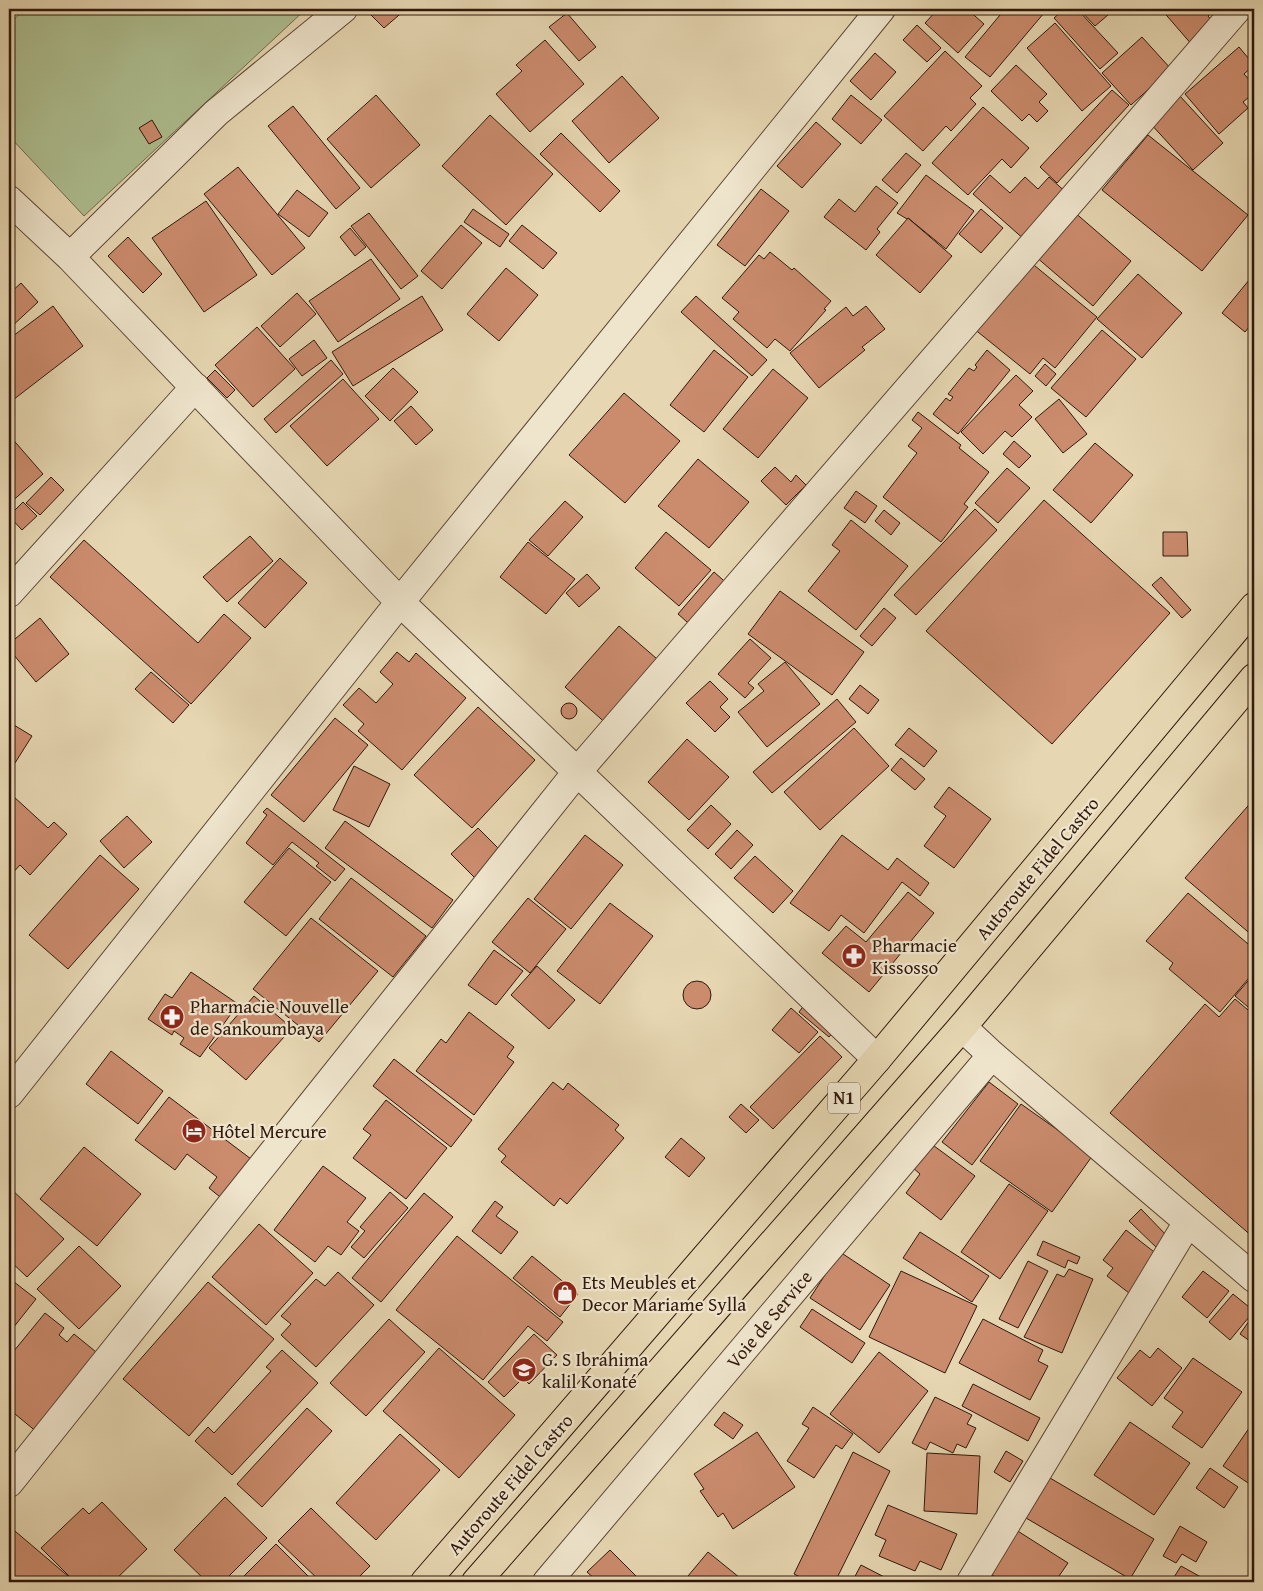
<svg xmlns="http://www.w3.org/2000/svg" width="1263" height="1591" font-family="'Gentium Book Plus',serif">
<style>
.green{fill:#aebf91;stroke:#706c4e}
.building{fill:#cb8c6e;stroke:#31180c}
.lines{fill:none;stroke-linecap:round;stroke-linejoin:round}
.street-casing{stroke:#5e4836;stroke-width:30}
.highway-casing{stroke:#31180c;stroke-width:30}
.street{stroke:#efe5cd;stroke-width:28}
.highway{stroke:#e6d7b2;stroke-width:28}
.labels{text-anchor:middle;stroke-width:4.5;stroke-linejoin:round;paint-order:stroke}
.shield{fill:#efe5cd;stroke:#6a5646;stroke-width:1}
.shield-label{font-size:18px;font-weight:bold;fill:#31180c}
.street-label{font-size:19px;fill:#31180c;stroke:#efe5cd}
.poi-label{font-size:19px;fill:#31180c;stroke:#efe5cd;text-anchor:start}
</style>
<rect width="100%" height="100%" fill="#e6d7b2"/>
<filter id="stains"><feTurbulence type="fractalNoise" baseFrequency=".004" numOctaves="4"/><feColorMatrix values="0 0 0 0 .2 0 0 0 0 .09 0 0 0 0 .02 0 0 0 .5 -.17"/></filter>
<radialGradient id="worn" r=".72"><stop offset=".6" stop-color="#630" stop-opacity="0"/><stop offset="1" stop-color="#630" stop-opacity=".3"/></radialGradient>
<path class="green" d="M25 9H306L84 216 9 136V24Z"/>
<path class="building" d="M378 9H406L384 28 371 15Z
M938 9H967L984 24 958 53 925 23Z
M1005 9H1039L1044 13 990 77 965 57Z
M1064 9H1077L1118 53 1100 69 1054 18Z
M1079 9H1115L1095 26Z
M1161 9H1216L1208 16 1216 26 1193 46Z
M567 13 596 47 579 61 549 27Z
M1055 23 1111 86 1082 111 1027 48Z
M917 25 941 48 927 62 903 40Z
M1142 37 1171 69 1131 105 1102 73Z
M545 40 584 84 530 132 496 94 522 71 516 65Z
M1239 47 1254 65 1244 74 1254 85V93L1243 102 1248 108 1219 134 1185 94Z
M945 51 982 86 970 98 976 104 951 131 946 126 923 151 884 116Z
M875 53 896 72 871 100 850 81Z
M1016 65 1047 94 1039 102 1048 111 1037 122 1029 114 1022 121 991 91Z
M622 76 659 118 609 163 572 121Z
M1112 90 1129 105 1057 183 1040 167Z
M376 95 420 145 371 188 327 139Z
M851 95 882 120 861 144 832 119Z
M1179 95 1223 143 1193 170 1149 122Z
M293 106 360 188 336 209 268 126Z
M983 107 1029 148 1011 168 1002 159 968 195 932 163Z
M490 115 553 174 506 225 442 166Z
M152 120 162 137 149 144 139 128Z
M816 122 841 144 802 188 777 166Z
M561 133 620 191 600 212 540 154Z
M1148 135 1248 215 1202 271 1102 190Z
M906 153 921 165 897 193 882 180Z
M238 167 305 248 272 275 204 194Z
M926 175 974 211 946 249 908 218 907 219 897 213Z
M990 175 1010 193 1025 177 1038 189 1049 177 1069 195 1026 241 973 194Z
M876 186 898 203 877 229 880 232 866 250 824 217 839 199 855 212Z
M761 189 789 211 745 266 717 245Z
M297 190 328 213 309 237 278 214Z
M206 201 257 275 204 312 152 238Z
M473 209 509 234 500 247 464 222Z
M981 209 1003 228 981 253 959 234Z
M1073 211 1131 261 1093 306 1035 256Z
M369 213 418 276 401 289 351 226Z
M908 218 952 256 920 293 876 255Z
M461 225 482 243 442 289 421 271Z
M522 225 557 253 543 269 509 241Z
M350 228 366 247 355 256 340 237Z
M128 237 162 274 143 293 108 256Z
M770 252 792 270 794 268 831 301 824 309 826 310 790 351 775 339 767 348 733 319 739 312 722 298 759 255 764 259Z
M371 259 400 299 338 342 309 301Z
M1029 261 1097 317 1055 368 1043 358 1030 374 973 328Z
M506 268 538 295 499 341 467 314Z
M1138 274 1182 313 1142 358 1097 319Z
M1254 274V321L1245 332 1222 313Z
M21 283 38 302 9 329V294Z
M297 293 316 314 280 347 261 326Z
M422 296 443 330 353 386 332 352Z
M696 296 767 360 752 376 681 312Z
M53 306 83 346 9 403V339Z
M866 306 885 329 862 347 865 350 819 388 790 353 846 307 853 316Z
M257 327 295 369 253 407 215 365Z
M1102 330 1136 359 1086 417 1051 388Z
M314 340 327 358 302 376 289 359Z
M714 350 748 377 704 432 670 405Z
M987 350 1010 370 958 434 933 414 946 398 950 401 953 397 948 394 969 368 974 371 977 367 975 365Z
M331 360 343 374 276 433 264 419Z
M1045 364 1056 374 1046 386 1035 376Z
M393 368 418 392 390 421 365 396Z
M773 369 808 398 758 458 723 429Z
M215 370 235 390 227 398 207 378Z
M1016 375 1033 391 1019 405 1032 417 1012 437 1005 431 983 454 961 432Z
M343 379 379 419 327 466 290 426Z
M624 393 680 441 625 503 569 455Z
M1059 399 1087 434 1063 453 1035 419Z
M411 406 433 430 416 445 394 421Z
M918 412 961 445 959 448 989 472 964 504 968 507 941 542 883 497 917 453 908 446 922 428 912 420Z
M9 435 43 474 9 504Z
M1014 441 1031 456 1019 468 1003 454Z
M1095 443 1133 475 1091 523 1053 490Z
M698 459 749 502 709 548 658 506Z
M775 467 791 482 796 475 806 485 786 505 761 481Z
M1007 468 1030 488 998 523 975 503Z
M51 477 64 490 40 515 26 503Z
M856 491 877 506 865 523 844 508Z
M1044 500 1170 613 1052 744 926 631Z
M565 501 583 517 548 556 529 540Z
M23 502 37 516 22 530 9 516Z
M975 509 997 530 916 615 894 595Z
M884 510 900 523 891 535 875 521Z
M851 520 908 566 856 630 808 591 840 551 832 545Z
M666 532 711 570 679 606 635 568Z
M1163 532H1187L1188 556H1163Z
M250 536 273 561 227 602 203 577Z
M84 540 198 643 224 614 251 638 191 704 50 577Z
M528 542 575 579 546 614 500 577Z
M280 558 307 583 265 628 238 603Z
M714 572 731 587 695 629 678 614Z
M587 574 600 588 579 607 566 593Z
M1161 577 1191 610 1182 618 1152 585Z
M780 591 864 652 832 695 748 634Z
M884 608 896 618 872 646 860 636Z
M40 618 69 654 36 682 9 649V644Z
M619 626 664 665 609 726 565 687Z
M750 639 771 658 748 683 754 688 745 698 718 674Z
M397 652 409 662 416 653 466 698 402 770 358 731 364 724 343 705 359 688 376 703 393 684 380 672Z
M785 662 820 704 767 747 738 712 764 691 758 684Z
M151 672 189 705 173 723 135 689Z
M710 681 728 699 720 707 730 717 715 732 686 703Z
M860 685 879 700 868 714 849 699Z
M837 699 856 722 772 793 753 772Z
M561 711a8 8 0 1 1 16 0a8 8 0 1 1-16 0Z
M478 707 535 760 472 828 414 775Z
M335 718 368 745 304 822 271 795Z
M9 722 32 736 15 763 9 759Z
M854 728 889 766 820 830 784 792Z
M909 728 937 751 924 767 895 745Z
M687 739 729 777 689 820 648 782Z
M901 758 925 779 915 790 891 770Z
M354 766 390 784 369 827 333 810Z
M949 787 991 819 954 868 924 846 946 816 934 807Z
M13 796 48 828 54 822 67 834 30 875 20 865 9 877V800Z
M1254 799V937L1185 878Z
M711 805 731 824 708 849 687 830Z
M267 808 345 869 335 881 316 866 319 863 292 842 273 865 246 843 267 815 263 812Z
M127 816 152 842 124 868 100 841Z
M345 821 453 900 432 928 325 848Z
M478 828 502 852 475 878 451 854Z
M737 830 753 845 731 869 715 854Z
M585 835 623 865 571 929 534 899Z
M842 835 888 870 897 858 929 883 920 896 902 882 864 933 841 915 829 931 790 903Z
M289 848 331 882 286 936 244 902Z
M100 855 139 889 68 969 29 935Z
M755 856 793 891 773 913 734 878Z
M351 878 426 936 393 977 319 919Z
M908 892 934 913 869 992 822 953 846 926 866 942Z
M1188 893 1254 949V972L1220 1012 1169 969 1173 963 1146 941Z
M528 898 566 929 530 973 492 942Z
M610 903 653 936 600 1004 557 971Z
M311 918 378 971 319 1042 253 989Z
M494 950 523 971 496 1005 468 985Z
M537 966 575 1000 549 1029 511 995Z
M191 972 238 1004 200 1057 180 1044 184 1038 174 1031 172 1035 148 1019 165 994 172 998Z
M1254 974V1012L1235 996Z
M683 995a14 14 0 1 1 28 0a14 14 0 1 1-28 0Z
M254 996 292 1028 246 1080 209 1048Z
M1235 999 1254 1015V1238L1110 1113 1205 1004 1219 1017Z
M805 1004 836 1029 829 1037 799 1012Z
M791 1008 818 1032 799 1053 772 1030Z
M469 1012 514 1047 507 1057 514 1062 474 1115 416 1071 441 1039 446 1043Z
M820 1036 842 1057 773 1129 750 1107Z
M111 1051 163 1091 138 1124 86 1084Z
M394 1059 472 1120 451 1147 373 1086Z
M553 1082 563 1090 568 1083 619 1125 615 1130 624 1138 567 1204 560 1198 554 1206 501 1162 506 1156 498 1149Z
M989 1082 1018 1104 972 1165 942 1142Z
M169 1097 255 1162 225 1201 209 1188 217 1177 187 1154 175 1170 135 1140Z
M386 1100 447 1148 406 1199 353 1158 371 1135 363 1129Z
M741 1104 759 1120 746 1133 729 1117Z
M1021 1104 1093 1155 1052 1212 980 1161Z
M681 1138 705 1158 689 1177 665 1157Z
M930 1143 975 1176 941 1220 906 1193 920 1174 912 1167Z
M84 1147 141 1194 97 1246 40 1199Z
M323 1166 366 1198 347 1222 359 1231 341 1255 328 1246 315 1262 274 1230Z
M1009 1184 1048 1211 1000 1279 961 1252Z
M9 1187 64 1239 27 1277 9 1260Z
M390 1192 408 1208 364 1258 351 1247 365 1231 360 1227Z
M424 1193 453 1217 381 1302 352 1278Z
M495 1201 503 1207 496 1216 518 1232 501 1254 472 1231Z
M1141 1209 1170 1239 1159 1250 1129 1221Z
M259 1224 313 1273 266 1325 212 1277Z
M1126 1230 1158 1255 1129 1293 1107 1276 1113 1268 1103 1260Z
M920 1232 989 1276 972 1302 903 1258Z
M457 1236 563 1322 547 1341 528 1326 483 1380 396 1310Z
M1043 1241 1080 1257 1077 1264 1068 1260 1065 1268 1037 1255Z
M79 1246 121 1286 79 1329 37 1289Z
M840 1252 890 1285 860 1330 810 1298Z
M532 1256 578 1294 560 1317 513 1278Z
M1028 1261 1048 1271 1018 1328 999 1319Z
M1069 1269 1093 1279 1062 1353 1024 1337 1057 1274 1064 1277Z
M901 1271 977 1306 945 1373 869 1337Z
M1203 1271 1229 1291 1207 1318 1182 1297Z
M338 1272 374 1305 316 1367 281 1335 291 1324 281 1316 316 1279 325 1286Z
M9 1278 36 1299 9 1333Z
M208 1282 274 1339 189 1436 123 1379Z
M1233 1294 1254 1311 1230 1340 1209 1322Z
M812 1309 865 1343 852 1363 800 1327Z
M45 1313 64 1328 59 1335 67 1342 74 1334 101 1356 38 1433 9 1409V1357Z
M1254 1314V1344L1240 1334Z
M389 1319 425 1352 366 1416 330 1383Z
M983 1319 1043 1350 1038 1361 1048 1366 1030 1400 959 1363Z
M534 1334 557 1355 529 1384 523 1378 504 1397 488 1382Z
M439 1348 515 1415 459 1478 383 1411Z
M1158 1348 1182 1368 1152 1406 1117 1378 1140 1350 1150 1358Z
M282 1350 318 1383 232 1475 195 1441 208 1427 214 1433 271 1371 266 1367Z
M879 1352 928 1391 879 1453 830 1414Z
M1193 1358 1242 1392 1202 1448 1172 1427 1183 1412 1164 1398Z
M973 1384 1040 1418 1028 1441 962 1406Z
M935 1397 972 1415 967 1424 976 1428 966 1448 957 1444 953 1453 930 1442 926 1450 912 1443Z
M813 1407 853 1434 842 1449 836 1445 814 1478 787 1461 809 1428 802 1424Z
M307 1408 332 1431 262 1507 237 1484Z
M724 1412 743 1425 733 1439 714 1425Z
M1254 1421V1487L1223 1466Z
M1130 1422 1190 1463 1154 1515 1094 1475Z
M757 1432 795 1487 733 1529 723 1513 718 1517 700 1491 704 1489 694 1474Z
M400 1434 440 1470 376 1540 336 1503Z
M1006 1451 1023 1461 1010 1482 994 1472Z
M853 1452 890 1471 835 1582H810L794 1574Z
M927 1453 980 1456 977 1514 924 1511Z
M1210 1468 1238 1487 1224 1508 1196 1488Z
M1050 1478 1154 1539 1130 1579 1026 1518Z
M225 1497 267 1538 223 1582H207L174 1550Z
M102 1502 147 1549 113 1582H75L41 1548 83 1508 89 1514Z
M888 1505 957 1534 941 1570 920 1561 915 1571 879 1556 886 1540 875 1535Z
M311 1508 370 1566 354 1582H321L278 1541Z
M9 1526 75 1582H9Z
M1180 1526 1207 1542 1196 1562 1182 1554 1176 1563 1163 1556Z
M1013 1528 1068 1563 1055 1582H1003L986 1571Z
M276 1544 314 1582H238Z
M610 1550 641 1581 640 1582H598L587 1572Z
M708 1552 745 1582H683Z
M861 1565 894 1582H852Z
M1181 1566 1210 1582H1171Z"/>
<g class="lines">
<defs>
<path id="street" d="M9 200 70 257 400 602 877 1059
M70 257 216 113 343 9
M9 593 195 387
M962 1027 992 1055 1254 1278
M9 1094 400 602 881 9
M9 1483 577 772 1237 9
M547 1582 992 1055
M971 1582 1188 1222"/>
<path id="highway" d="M425 1582 877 1059 1254 607
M476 1582 962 1027 1254 678"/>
</defs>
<use href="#street" class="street-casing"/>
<use href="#highway" class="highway-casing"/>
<use href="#street" class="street"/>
<use href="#highway" class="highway"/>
</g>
<defs>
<symbol id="pharmacy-disc" viewBox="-11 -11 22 22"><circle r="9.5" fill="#8f2418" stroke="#efe5cd"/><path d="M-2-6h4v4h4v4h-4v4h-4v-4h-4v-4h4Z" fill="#fff"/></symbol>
<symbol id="hotel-disc" viewBox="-11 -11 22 22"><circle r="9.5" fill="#8f2418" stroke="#efe5cd"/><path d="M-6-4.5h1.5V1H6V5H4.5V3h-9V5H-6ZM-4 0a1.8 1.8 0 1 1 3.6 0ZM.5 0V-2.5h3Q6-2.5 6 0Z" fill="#fff"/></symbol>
<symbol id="shop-disc" viewBox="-11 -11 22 22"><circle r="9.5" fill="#8f2418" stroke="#efe5cd"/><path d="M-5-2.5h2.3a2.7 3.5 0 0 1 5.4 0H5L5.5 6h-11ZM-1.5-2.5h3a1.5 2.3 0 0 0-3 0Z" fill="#fff"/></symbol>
<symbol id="school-disc" viewBox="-11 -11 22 22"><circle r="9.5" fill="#8f2418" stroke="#efe5cd"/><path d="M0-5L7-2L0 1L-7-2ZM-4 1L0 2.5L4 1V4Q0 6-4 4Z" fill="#fff"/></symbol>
</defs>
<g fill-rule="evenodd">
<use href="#pharmacy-disc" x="840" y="942" width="28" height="28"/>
<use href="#pharmacy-disc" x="158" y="1003" width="28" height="28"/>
<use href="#hotel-disc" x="180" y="1117" width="28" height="28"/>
<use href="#shop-disc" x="551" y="1279" width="28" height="28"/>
<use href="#school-disc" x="510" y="1356" width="28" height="28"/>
</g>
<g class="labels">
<rect class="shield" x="828" y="1082.5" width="32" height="31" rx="4"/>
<g class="shield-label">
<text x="844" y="1104">N1</text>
</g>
<g class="street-label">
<text transform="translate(1037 868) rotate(-50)" y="7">Autoroute Fidel Castro</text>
<text transform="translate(769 1319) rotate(-50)" y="7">Voie de Service</text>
<text transform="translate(510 1484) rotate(-49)" y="7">Autoroute Fidel Castro</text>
</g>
<g class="poi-label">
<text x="872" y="952">Pharmacie<tspan x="872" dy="22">Kissosso</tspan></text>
<text x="190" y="1013">Pharmacie Nouvelle<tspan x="190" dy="22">de Sankoumbaya</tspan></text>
<text x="212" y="1138">Hôtel Mercure</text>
<text x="582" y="1289">Ets Meubles et<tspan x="582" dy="22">Decor Mariame Sylla</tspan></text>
<text x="542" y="1366">G. S Ibrahima<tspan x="542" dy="22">kalil Konaté</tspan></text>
</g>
</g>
<rect width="1263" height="1591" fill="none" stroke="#e6d7b2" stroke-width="30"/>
<rect x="10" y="10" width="1243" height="1571" fill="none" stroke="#31180c" stroke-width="2.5"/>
<rect x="15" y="15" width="1233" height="1561" fill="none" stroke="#31180c"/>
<rect width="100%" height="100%" filter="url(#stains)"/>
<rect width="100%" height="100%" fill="url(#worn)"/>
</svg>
